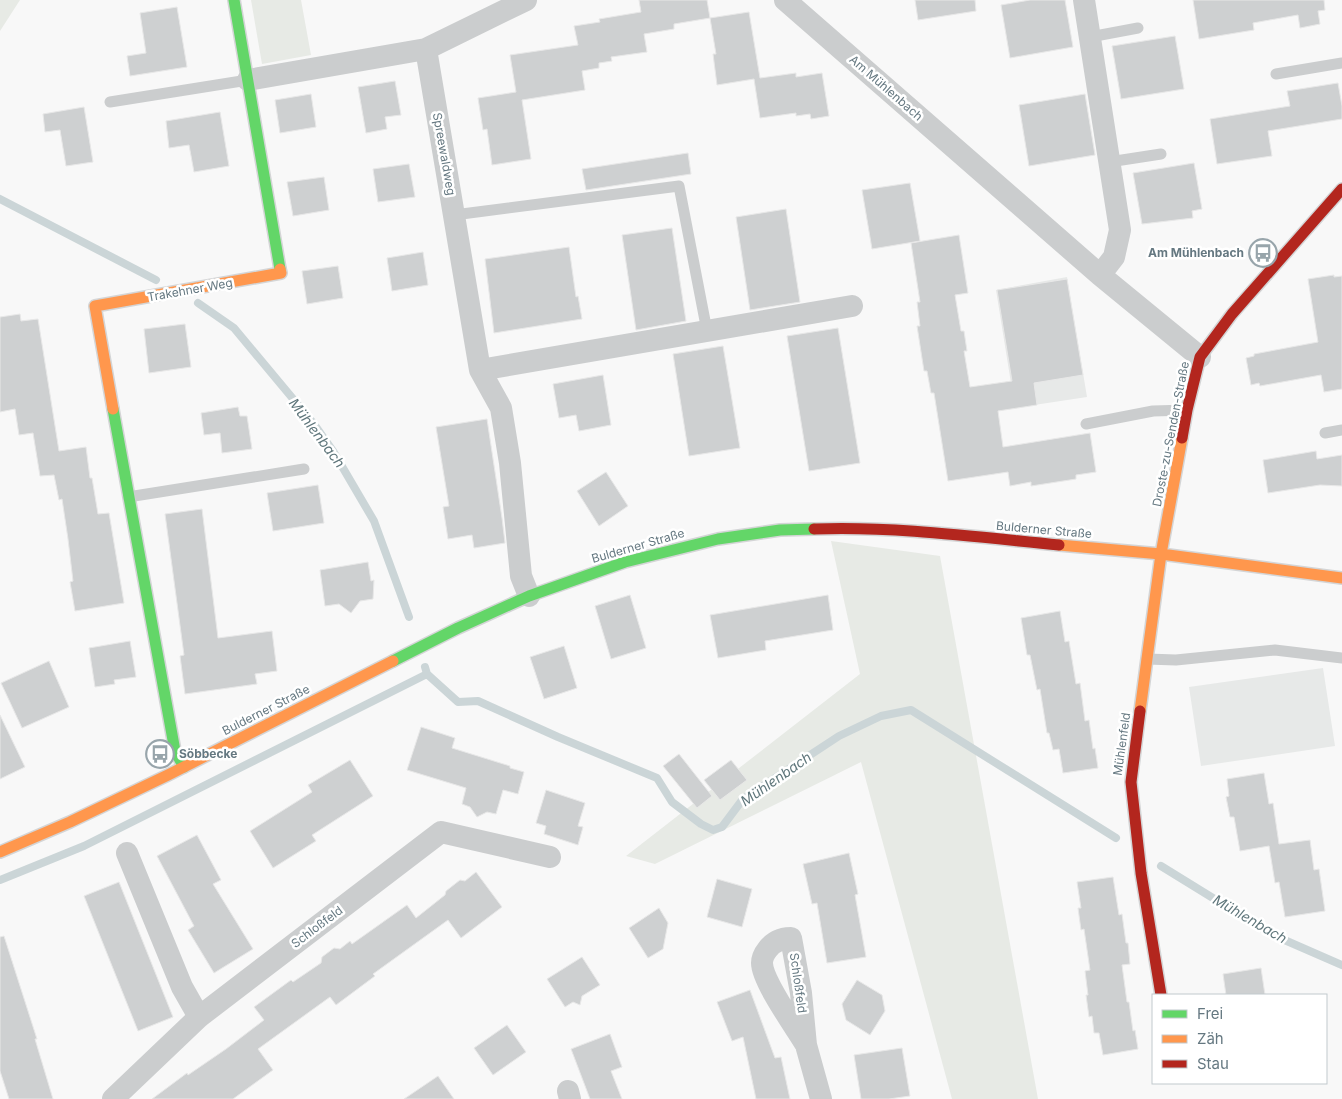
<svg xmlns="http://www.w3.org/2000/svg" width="1342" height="1099" font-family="Inter,sans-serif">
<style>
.built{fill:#e7e9e8}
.green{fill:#e7eae5}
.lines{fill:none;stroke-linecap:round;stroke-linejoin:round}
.stream{stroke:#cbd5d7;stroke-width:8}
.building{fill:#ced0d1;stroke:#e8e8e8}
.fast-casing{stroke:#d4d5d6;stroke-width:14}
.slow-casing{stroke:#d4d5d6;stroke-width:14}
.jam-casing{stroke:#d4d5d6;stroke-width:14}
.lane{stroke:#cbcdce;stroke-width:11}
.street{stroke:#cbcdce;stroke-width:22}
.fast{stroke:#63d668;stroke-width:11}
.slow{stroke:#ff974d;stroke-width:11}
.jam{stroke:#b3261e;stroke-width:11}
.labels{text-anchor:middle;stroke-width:5;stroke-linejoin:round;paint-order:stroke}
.street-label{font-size:12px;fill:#657881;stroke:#fff}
.poi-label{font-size:12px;font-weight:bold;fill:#657881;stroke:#fff;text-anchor:end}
.water-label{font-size:14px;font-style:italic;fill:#5f767b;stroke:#fff}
</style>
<rect width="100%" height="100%" fill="#f8f8f8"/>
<path class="built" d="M1067 277 1087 397 1015 408 996 290Z
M1323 668 1335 746 1201 766 1189 687Z"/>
<path class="green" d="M0 0H20L0 31Z
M251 0H301L311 55 262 64Z
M831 541 940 556 1038 1099H952L861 762 655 864 626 856 860 674Z"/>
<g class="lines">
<path class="stream" d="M0 199 156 280
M198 303 234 328 314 424 333 451 374 521 409 617
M425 667 427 674 458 702 478 701 558 737 657 778 672 802 701 824 713 830 722 827 743 799 839 736 881 716 911 710 1116 838
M1161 866 1273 935 1342 965
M0 880 84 846 427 674"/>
</g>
<path class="building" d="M639 0H707L710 18 674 24V29L644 34 647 52 611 57 612 61 599 63V68L582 71 585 90 522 100 531 159 492 165 487 129 483 130 478 98 516 92 510 55 578 45 574 26 600 22 599 19 641 12Z
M915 0H975L976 11 918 20Z
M1030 0H1065L1073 47 1010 58 1001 5Z
M1193 0H1324L1325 10 1318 11 1320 24 1300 28 1298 15 1253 23 1254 30 1199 39Z
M177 7 187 67 130 76 127 56 146 53 140 13Z
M749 12 760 78 796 73V77L822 73 829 116 811 119 810 114 796 116V113L760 118 754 79 717 85 713 54H716L710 18Z
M1175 36 1184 89 1121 99 1112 46Z
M395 81 401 115 385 117 387 129 366 133 358 87Z
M1338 83 1342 106V119L1268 131 1272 156 1217 164 1210 119 1290 106 1287 91Z
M311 94 316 127 280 133 275 100Z
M1085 94 1095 155 1029 166 1019 105Z
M84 107 93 162 66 166 60 130 45 132 43 114Z
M220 112 229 166 194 172 189 145 169 148 166 121Z
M688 153 691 174 586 190 582 169Z
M1194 163 1202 209 1192 211 1193 218 1142 224 1133 173Z
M409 164 415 197 378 202 373 169Z
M324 177 329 210 293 216 287 182Z
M910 183 920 241 872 249 862 190Z
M786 209 800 302 750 310 736 217Z
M672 228 686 321 636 330 622 235Z
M959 235 968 293 955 295 961 331H964L967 351H964L970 387 1012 381 997 290 1067 279 1083 375 1034 383 1037 405 998 411 1003 447 1090 433 1096 472 1076 475V479L1031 486V482L1010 486 1008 472 948 481 934 393H931L927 371H924L917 326H920L917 302H920L911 243Z
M569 247 576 297 578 296 582 319 494 333 485 259Z
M423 252 428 285 392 291 387 258Z
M338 266 343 298 307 304 302 271Z
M1334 275V277L1342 276V389L1324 392 1321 375 1260 386 1259 383 1251 385 1246 358 1254 356V354L1318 342 1308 279Z
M20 314 21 321 38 319 59 451 86 447 90 478H92L98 514 109 513 124 603 75 611 70 582 73 581 68 539 62 499 59 500 54 475 40 476 33 433 19 435 15 409 0 412V317Z
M185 324 191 367 149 373 144 329Z
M838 328 860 463 809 471 787 336Z
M723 346 740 448 689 456 673 354Z
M603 375 611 425 579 431 576 415 559 418 553 384Z
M238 407 240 416H247L252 449 222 453 220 433 204 435 201 413Z
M487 419 502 518 505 543 474 548 472 535 448 539 443 507 449 506 436 427Z
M1316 451 1317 459 1342 455V486L1320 485 1268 493 1263 460Z
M606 472 628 506 599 526 577 491Z
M318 485 324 523 273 531 267 493Z
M202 509 218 638 272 631 277 671 255 674 257 684 185 694 180 656 184 655 165 514Z
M368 562 371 581 374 580 373 599 360 601 351 613 339 604 325 606 320 570Z
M630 595 646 648 611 659 595 606Z
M828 595 833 630 765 641 766 650 718 658 710 615Z
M1060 611 1065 642 1069 641 1076 684 1080 683 1085 721 1089 720 1093 749 1095 748 1098 768 1063 773 1059 749 1053 750 1049 733H1047L1040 689 1037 690 1030 655H1027L1021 618Z
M130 641 136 677 114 680 115 684 95 687 89 648Z
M564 646 577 688 544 699 530 657Z
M49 661 69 707 22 728 1 683Z
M0 715 25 767 0 779Z
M421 727 455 738 452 748 510 766V768L524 772 518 794 503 790 496 814 487 812 477 817 470 807 462 804 466 788 407 770Z
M679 754 712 796 697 808 663 766Z
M350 760 373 796 312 835 316 841 273 868 250 831 312 792 308 785Z
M731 760 747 780 720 800 704 780Z
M1264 773 1269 804 1273 803 1279 844 1310 840 1314 870 1319 869 1325 911 1285 917 1279 882 1275 883 1269 846 1240 851 1234 817H1230L1226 797 1229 796 1227 779Z
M546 790 585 803 578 826 583 827 578 845 544 834 546 826 536 823Z
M197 835 221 880 213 884 253 949 214 973 188 930 194 926 157 856Z
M849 853 858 894 855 895 866 957 827 963 817 903 812 904 803 864Z
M476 872 502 907 461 938 448 920 373 974 375 976 336 1005 330 997 258 1049 273 1070 233 1099H152L187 1073 188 1075 226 1049 264 1020 254 1007 291 980 293 982 321 963 322 957 334 948 340 949 350 941 352 944 407 905 416 918 445 895 446 891 460 880 465 881Z
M1113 877 1119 915 1122 914 1126 943H1128L1130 964 1122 965 1127 1002H1129L1133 1031 1135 1030 1138 1049 1103 1055 1099 1033H1094L1092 1016 1089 1017 1086 995H1088L1085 971 1090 970 1084 929 1081 930 1078 908H1081L1077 882Z
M717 879 752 889 742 927 707 917Z
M119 882 173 1017 138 1031 84 896Z
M659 908 668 923 663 949 648 958 629 928Z
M4 936 37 1039H35L53 1099H9L0 1071V937Z
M582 957 600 985 582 996 580 1005 573 1002 565 1007 547 979Z
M1261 968 1265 995H1226L1223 974Z
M857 980 882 995 885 1011 870 1035 846 1020 842 1004Z
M750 990 775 1058 781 1057 790 1099H756L743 1037 732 1041 717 1002Z
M507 1025 526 1052 493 1075 474 1048Z
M610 1034 622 1067 611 1071 622 1099H590L571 1049Z
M902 1048 910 1096 889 1099H861L854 1055Z
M438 1076 454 1099H404Z"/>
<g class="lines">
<defs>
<path id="fast" d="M234 0 280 269
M113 409 175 751 184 767
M393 661 458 628 529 596 625 562 718 539 780 530 814 529"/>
<path id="slow" d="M113 409 95 306 281 273 280 269
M1059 545 1161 554 1342 578
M1140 711 1161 554 1182 438
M0 852 70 822 168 775 393 661"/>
<path id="jam" d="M1182 438 1187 410 1200 357 1232 314 1342 189
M814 529C896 526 977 537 1059 545
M1140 711 1131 782 1141 873 1161 995"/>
</defs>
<use href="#fast" class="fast-casing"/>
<use href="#slow" class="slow-casing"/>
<use href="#jam" class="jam-casing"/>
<path class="lane" d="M1090 37 1138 28
M1276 74 1342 63
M110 102 248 80
M1109 162 1161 154
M454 215 679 186 707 331
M1086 424 1153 411 1187 410
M1325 433 1342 430
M128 497 304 469
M1147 659 1176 660 1275 650 1342 658"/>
<path class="street" d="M526 0 426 49 480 370 501 408 510 463 521 576 529 596
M785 0 1100 275 1200 357
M1084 0 1120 230 1114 257 1100 275
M248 80 426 49
M480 370 852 306
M127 853 182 987 199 1017
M806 1045C796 1028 762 981 762 963 762 954 771 943 780 940 783 938 788 938 791 938L801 993 806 1045 821 1099
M568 1091 570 1099
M113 1099 199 1017 441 832 550 857"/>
<use href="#fast" class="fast"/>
<use href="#slow" class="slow"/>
<use href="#jam" class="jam"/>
</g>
<defs>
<symbol id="bus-ring" viewBox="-11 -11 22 22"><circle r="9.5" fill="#fff" stroke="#98a5ab" stroke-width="1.5"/><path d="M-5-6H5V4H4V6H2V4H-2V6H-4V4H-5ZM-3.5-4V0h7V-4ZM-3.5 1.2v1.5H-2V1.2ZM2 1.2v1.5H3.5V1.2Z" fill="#98a5ab"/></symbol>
</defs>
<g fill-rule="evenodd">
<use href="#bus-ring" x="1247" y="237" width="32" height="32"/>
<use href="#bus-ring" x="144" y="738" width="32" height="32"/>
</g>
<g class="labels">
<g class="street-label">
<text transform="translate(886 88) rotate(41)" y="4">Am Mühlenbach</text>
<text transform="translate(444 154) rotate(80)" y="4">Spreewaldweg</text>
<text transform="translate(190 290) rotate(-10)" y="4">Trakehner Weg</text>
<text transform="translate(1171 434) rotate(-79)" y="4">Droste-zu-Senden-Straße</text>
<text transform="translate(1044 530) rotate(5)" y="4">Bulderner Straße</text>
<text transform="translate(638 546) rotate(-16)" y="4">Bulderner Straße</text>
<text transform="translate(266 710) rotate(-27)" y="4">Bulderner Straße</text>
<text transform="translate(1122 744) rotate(-82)" y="4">Mühlenfeld</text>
<text transform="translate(317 927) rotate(-37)" y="4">Schloßfeld</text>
<text transform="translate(798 983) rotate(82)" y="4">Schloßfeld</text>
</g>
<g class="poi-label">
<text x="1244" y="257">Am Mühlenbach</text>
<text x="179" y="758" text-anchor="start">Söbbecke</text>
</g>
<g class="water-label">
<text transform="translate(317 433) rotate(53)" y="5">Mühlenbach</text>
<text transform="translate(776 779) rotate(-35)" y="5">Mühlenbach</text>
<text transform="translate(1250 919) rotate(30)" y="5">Mühlenbach</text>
</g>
</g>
<rect x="1152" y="994" width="175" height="90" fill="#ffffff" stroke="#c1c9cd"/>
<rect x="1162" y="1010" width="25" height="8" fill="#63d668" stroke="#c1c9cd"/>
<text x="1197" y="1019" font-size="15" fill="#657881">Frei</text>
<rect x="1162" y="1035" width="25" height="8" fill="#ff974d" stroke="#c1c9cd"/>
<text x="1197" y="1044" font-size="15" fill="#657881">Zäh</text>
<rect x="1162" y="1060" width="25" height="8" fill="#b3261e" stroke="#c1c9cd"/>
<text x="1197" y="1069" font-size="15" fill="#657881">Stau</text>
</svg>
